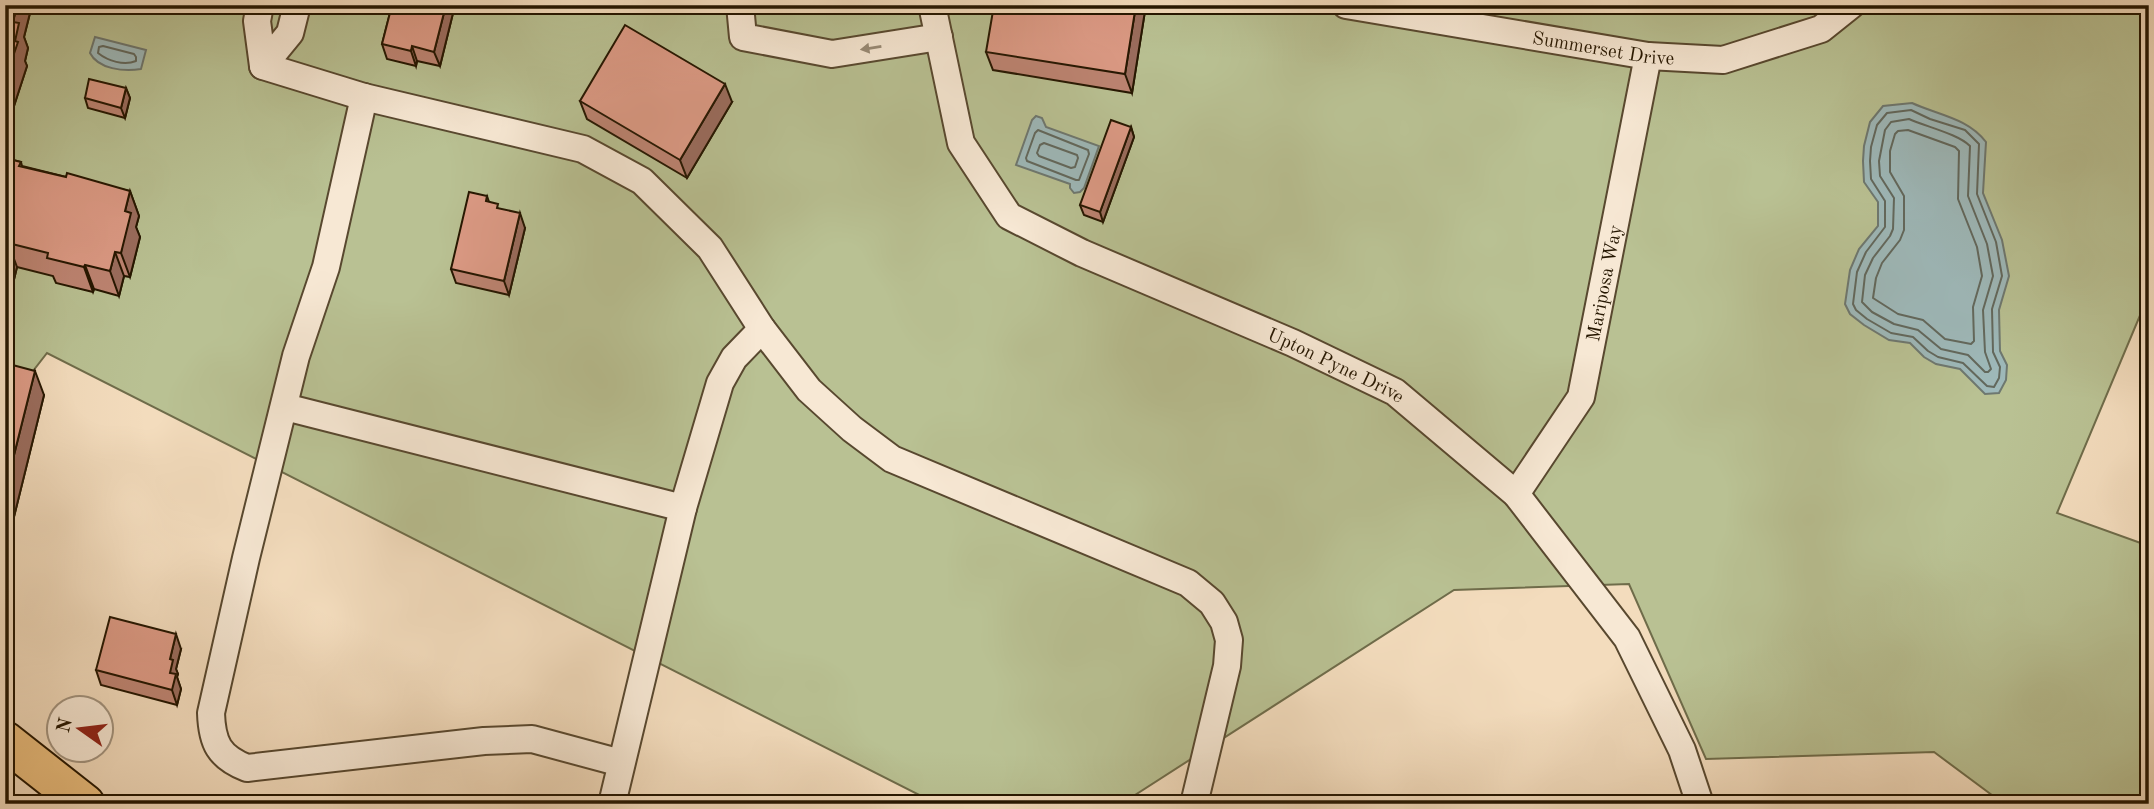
<svg xmlns="http://www.w3.org/2000/svg" width="2154" height="809" font-family="'Old Standard TT',serif">
<style>
.green{fill:#b9c193;stroke:#6f6c4a;stroke-width:2}
.water{fill:#9eb9ba;stroke:#6e7870;stroke-width:2}
.lines{fill:none;stroke-linecap:round;stroke-linejoin:round}
.shore{stroke:#62685d;stroke-width:2}
.minor-casing{stroke:#58482f;stroke-width:30}
.highway-casing{stroke:#251600;stroke-width:42}
.minor{stroke:#f7e8d4;stroke-width:26}
.highway{stroke:#eabe7e;stroke-width:38}
.wall{fill:#bd8472;stroke:#251600;stroke-width:2}
.shaded-wall{fill:#9a6c5d;stroke:#251600;stroke-width:2}
.building{fill:#dc9a85;stroke:#251600;stroke-width:2}
.oneway{fill:#988a75}
.labels{text-anchor:middle;stroke-width:6;stroke-linejoin:round;paint-order:stroke}
.street-label{font-size:19px;fill:#251600;stroke:#f7e8d4}
</style>
<rect width="100%" height="100%" fill="#f3dcbd"/>
<filter id="stains"><feTurbulence type="fractalNoise" baseFrequency=".00286" numOctaves="4"/><feColorMatrix values="0 0 0 0 .2 0 0 0 0 .09 0 0 0 0 .02 0 0 0 .5 -.17"/></filter>
<radialGradient id="worn" r=".72"><stop offset=".6" stop-color="#630" stop-opacity="0"/><stop offset="1" stop-color="#630" stop-opacity=".3"/></radialGradient>
<path class="green" d="M5 5H2149V294L2057 513 2149 546V804H2004L1934 752 1706 759 1629 584 1454 590 1121 804H937L47 353 5 407Z"/>
<path class="water" d="M95 37 146 50 141 69C124 72 98 69 90 53Z
M1912 103C1938 115 1968 118 1986 142L1983 193 2002 240 2009 276 1999 310 2000 351 2007 365 2006 380 1999 393 1985 394 1960 369 1936 364 1924 357 1910 343 1889 340 1864 325 1850 314 1845 304 1850 270 1859 249 1878 226V202L1864 182 1863 161 1864 146 1870 122 1883 106Z
M1036 116 1042 118 1046 127 1099 146 1084 188 1080 192 1074 193 1070 188V184L1016 165 1032 120Z"/>
<g class="lines">
<path class="shore" d="M103 46 134 54 136 57V61C124 66 108 61 98 53L99 47Z
M1911 110 1930 119 1965 130 1979 144 1977 194 1996 242 2002 276 1992 309 1993 352 2000 367 1999 378 1994 387 1987 386 1963 363 1938 357 1928 351 1913 337 1891 333 1867 319 1856 310 1853 304 1857 272 1866 252 1885 227V201L1871 179 1870 161 1871 147 1877 125 1887 113Z
M1909 119C1927 127 1958 134 1970 146L1968 196 1987 244 1993 276 1983 310 1985 352 1991 369 1988 372H1985L1968 355 1941 349 1918 330 1894 324 1872 312 1862 302 1865 275 1873 258 1890 236 1893 229 1894 198 1880 176 1879 161 1885 130 1891 122Z
M1038 130 1088 150 1089 154 1079 180H1076L1027 161 1026 158 1035 133Z
M1908 130 1955 147 1959 151 1958 199 1977 247 1982 276 1973 307 1974 341 1971 344 1945 339 1923 320 1898 314 1873 298 1876 278 1882 263 1900 240 1904 230V196L1890 172V151L1895 134 1898 131Z
M1044 143 1077 155 1078 158 1075 167 1071 168 1039 156 1037 153 1040 145Z"/>
<defs>
<g id="minor">
<path d="M260 5 257 21 263 66 290 33 297 5"/>
<path d="M740 5 743 37 832 54 939 37"/>
<path id="s1" d="M932 5 961 143 1009 216 1082 253 1293 343 1395 392 1516 494 1627 638 1682 750 1700 804"/>
<path id="s2" d="M1346 5 1648 56 1723 60 1821 29 1851 5"/>
<path d="M263 66 364 97 583 149 642 181 710 248 762 329 809 390 852 429 892 459 1188 583 1212 603 1224 622 1229 640 1227 666 1194 804"/>
<path d="M364 97 326 267 296 356 246 558 211 713C212 743 219 757 247 768L484 741 532 739 621 763"/>
<path d="M285 407 683 508"/>
<path id="s3" d="M1516 494 1581 397 1648 56"/>
<path d="M612 804 683 508 720 383 734 358 762 329"/>
</g>
<path id="highway" d="M5 741 85 804"/>
</defs>
<use href="#minor" class="minor-casing"/>
<use href="#highway" class="highway-casing"/>
<use href="#minor" class="minor"/>
<use href="#highway" class="highway"/>
</g>
<path class="wall" d="M5 5H32L24 37 28 48 25 61 27 66 13 109 7 108 5 114Z
M160 5H191L190 11Z
M392 5H455L440 66 417 61 416 66 387 59 382 44Z
M1145 11 1132 93 993 70 986 52Z
M126 88 130 98 125 118 88 108 85 98Z
M580 101 732 102 687 178 587 119Z
M1131 127 1134 137 1103 222 1084 215 1080 205Z
M5 158 21 162 22 166 66 177 130 191 139 216 136 227 140 237 130 277 124 276 119 296 94 289 93 292 56 283 53 276 17 267 10 296 12 302 5 328Z
M487 196 489 202 525 228 509 295 456 283 451 269Z
M5 363 44 395 10 533 5 532Z
M181 649 176 669 178 674 177 677 181 689 177 705 101 685 96 670Z"/>
<path class="shaded-wall" d="M17 5H32L24 37 28 48 25 61 27 66 13 109 5 88V80L15 41 13 22Z
M446 5H455L440 66 434 52Z
M1136 5H1142L1145 11 1132 93 1125 74Z
M412 46 417 61 416 66 411 51Z
M725 84 732 102 687 178 680 160Z
M126 88 130 98 125 118 121 108Z
M1131 127 1134 137 1103 222 1100 212Z
M130 191 139 216 136 227 140 237 130 277 121 253 125 211Z
M520 213 525 228 509 295 504 281Z
M8 243 17 267 10 296 12 302 5 328V254Z
M115 252 124 276 119 296 110 271Z
M85 265 94 289 93 292 84 267Z
M35 371 44 395 10 533 5 520V491Z
M176 634 181 649 176 669 178 674 177 677 181 689 177 705 172 690 170 673V659Z"/>
<path class="building" d="M5 5H17L13 22 19 23 15 41 18 42 5 80Z
M392 5H446L434 52 412 46 411 51 382 44Z
M994 5H1136L1125 74 986 52Z
M625 25 725 84 680 160 580 101Z
M89 79 126 88 121 108 85 98Z
M1111 120 1131 127 1100 212 1080 205Z
M5 158 21 162 19 166 66 177 67 173 130 191 125 211 131 213 121 253 115 252 110 271 85 265 84 267 47 258 48 253 8 243 5 254Z
M469 192 487 196 486 201 498 204 497 208 520 213 504 281 451 269Z
M5 363 35 371 5 491Z
M110 617 176 634 170 659 173 660 170 673 176 674 172 690 96 670Z"/>
<defs><path id="oneway-solid" d="M-6-.8H1V-3.2L6.5 0L1 3.2V.8H-6Z" transform="scale(1.75)"/></defs>
<use class="oneway" href="#oneway-solid" transform="translate(871 48) rotate(171)"/>
<g class="labels">
<g class="street-label">
<text dy="7" stroke="none"><textPath href="#s2" startOffset="261">Summerset Drive</textPath></text>
<text dy="7" stroke="none"><textPath href="#s3" startOffset="233">Mariposa Way</textPath></text>
<text dy="7" stroke="none"><textPath href="#s1" startOffset="588">Upton Pyne Drive</textPath></text>
</g>
</g>
<rect width="2154" height="809" fill="none" stroke="#f3dcbd" stroke-width="28"/>
<rect x="7" y="7" width="2140" height="795" fill="none" stroke="#251600" stroke-width="3.5"/>
<rect x="14" y="14" width="2126" height="781" fill="none" stroke="#251600" stroke-width="2"/>
<g transform="translate(80 729) rotate(284)"><circle r="33" fill="#f7e8d4" stroke="#a3947f" stroke-width="2"/>
<path d="M0-5L12 26L0 18L-12 26Z" fill="#8f2418"/>
<text y="-10" font-size="19" font-weight="bold" text-anchor="middle" fill="#251600">N</text>
</g>
<rect width="100%" height="100%" filter="url(#stains)"/>
<rect width="100%" height="100%" fill="url(#worn)"/>
</svg>
